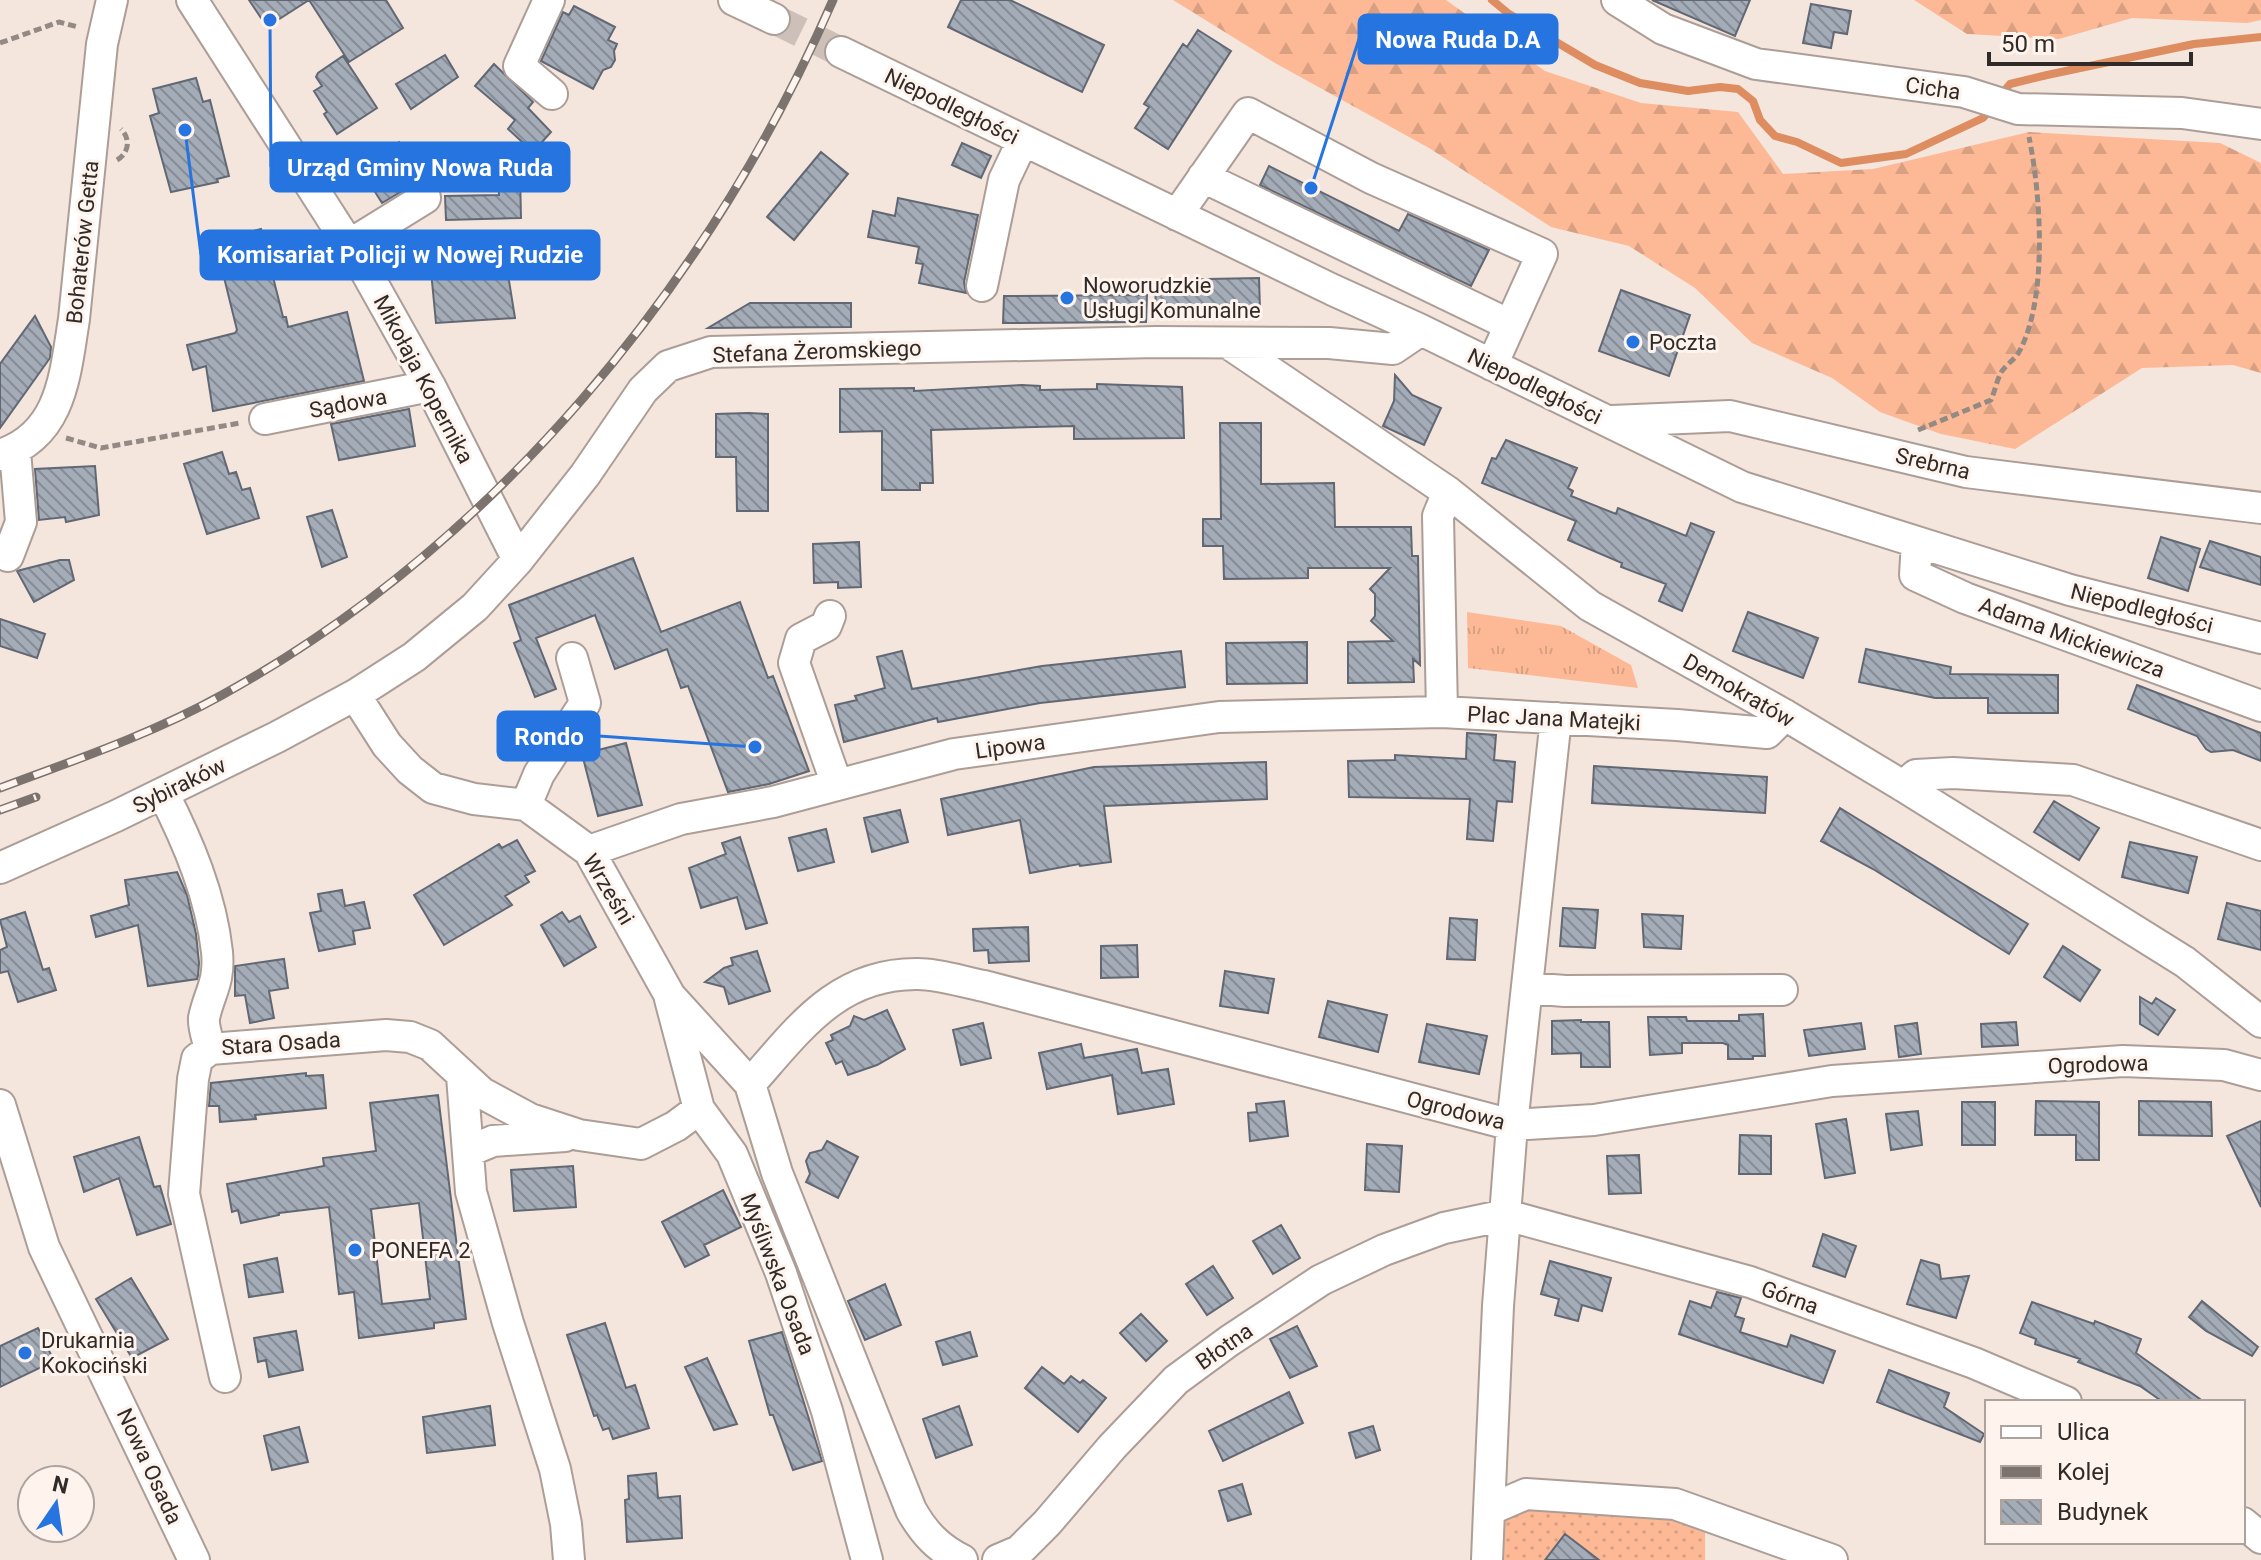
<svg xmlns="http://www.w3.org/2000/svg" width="2261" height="1560" font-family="Roboto,sans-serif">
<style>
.grass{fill:url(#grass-dots)}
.forest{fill:url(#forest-firs)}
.park{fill:url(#park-tufts)}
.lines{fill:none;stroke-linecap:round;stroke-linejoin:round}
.stream{stroke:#de8d61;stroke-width:8}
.building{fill:url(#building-back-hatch);stroke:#616873;stroke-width:2;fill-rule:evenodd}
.minor-tunnel{stroke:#cdc0b9;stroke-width:30;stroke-dasharray:30 15;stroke-linecap:butt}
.minor-casing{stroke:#ac9e97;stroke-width:34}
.path{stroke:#948a84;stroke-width:5;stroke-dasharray:8 4;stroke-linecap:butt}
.minor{stroke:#fff;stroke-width:30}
.rail-casing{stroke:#7c736e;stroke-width:9}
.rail{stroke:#fff3ed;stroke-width:6;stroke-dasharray:18;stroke-linecap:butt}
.poi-dot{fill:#2574df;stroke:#fff3ed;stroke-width:3}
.labels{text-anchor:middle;stroke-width:6;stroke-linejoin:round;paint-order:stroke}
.street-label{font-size:22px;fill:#302b28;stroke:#fff3ed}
.poi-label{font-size:22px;fill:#302b28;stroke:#fff3ed;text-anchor:start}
.leader{fill:none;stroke:#2574df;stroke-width:3}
.callout-dot{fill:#2574df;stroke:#fff3ed;stroke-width:3}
.callout{fill:#2574df;stroke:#2574df;stroke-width:3}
.callout-label{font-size:24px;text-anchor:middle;font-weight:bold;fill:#fff}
</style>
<defs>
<pattern id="grass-dots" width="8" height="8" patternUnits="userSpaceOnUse" patternTransform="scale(2)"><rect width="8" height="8" fill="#fdb996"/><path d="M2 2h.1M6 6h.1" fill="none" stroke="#d99f81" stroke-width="1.8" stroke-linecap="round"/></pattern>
<pattern id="forest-firs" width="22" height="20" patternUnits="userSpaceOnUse" patternTransform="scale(2)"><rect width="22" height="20" fill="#fdb996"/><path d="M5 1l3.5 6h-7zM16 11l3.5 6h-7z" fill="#d99f81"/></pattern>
<pattern id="park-tufts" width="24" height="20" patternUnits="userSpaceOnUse" patternTransform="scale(2)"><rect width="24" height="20" fill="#fdb996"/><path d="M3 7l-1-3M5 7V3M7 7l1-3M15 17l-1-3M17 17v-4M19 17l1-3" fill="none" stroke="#d99f81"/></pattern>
<pattern id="building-back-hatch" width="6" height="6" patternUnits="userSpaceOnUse" patternTransform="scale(2)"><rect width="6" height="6" fill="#a4acb8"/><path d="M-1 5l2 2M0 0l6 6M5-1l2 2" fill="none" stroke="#868c96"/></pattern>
</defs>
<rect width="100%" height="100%" fill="#f4e5dd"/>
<path class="grass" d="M1528 1502 1705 1519V1560H1494L1496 1514Z"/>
<path class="forest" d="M1173 0H1446L1545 71 1641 103 1738 112 1783 174 1873 169 2029 132 2220 143 2261 163V373L2233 365 2142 368 2015 449 1941 434 1880 412 1832 378 1752 343 1695 288 1629 246 1551 227 1429 148 1275 63Z
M1914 0H2261V20L2247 23 2132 18 2059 39 1967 34Z"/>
<path class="park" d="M1467 612 1561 626 1631 665 1638 688 1468 668Z"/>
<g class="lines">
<path class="stream" d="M1492 0 1509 14 1595 65 1640 83 1688 91 1720 87 1738 89 1753 101 1760 120 1775 136 1797 142 1841 163 1906 154 1983 118 1992 107
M2000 96 2010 84 2047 75 2194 44 2261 37"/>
</g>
<path class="building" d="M249 0H386L403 28 349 62 309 0 267 27Z
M961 0H1010L1104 45 1082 92 948 27Z
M1652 0H1750L1735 36Z
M1811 4 1851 11 1847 34 1834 32 1831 48 1803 43Z
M574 6 615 27 608 40 617 44 614 51 615 60 611 67 603 70 593 89 541 61 563 12 569 15Z
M1198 30 1231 51 1168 149 1135 128 1149 107 1144 104 1183 44 1187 47Z
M445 55 458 77 411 109 396 84Z
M343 56 377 108 337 134 324 114 327 112 314 91 322 86 316 77 318 73Z
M494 64 533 102 528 108 551 132 533 152 508 129 515 120 475 86Z
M196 78 203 102 210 100 229 176 217 179 218 182 171 192 150 116 159 113 153 89Z
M399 142 426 180 416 183 382 203 360 168Z
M962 143 991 156 981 178 952 165Z
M821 152 848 174 794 240 767 217Z
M1269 166 1399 231 1408 214 1489 250 1471 286 1260 185Z
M498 174H520L521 218 446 220 445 196 499 195Z
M898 198 978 215 964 282 966 293 919 283 923 264 916 263 919 247 868 237 873 211 895 216Z
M261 229 283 317H286L288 327 347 312 364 381 213 411 206 366 193 370 187 345 235 333 237 330 215 241Z
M506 262 515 318 436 323 431 271Z
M1259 278 1260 310 1156 312 1155 280Z
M1621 290 1690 315 1669 376 1599 351Z
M1147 295 1146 322 1003 323 1004 296Z
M750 303H851V327L708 328Z
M35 316 51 347 50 358 0 428V364Z
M1395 375 1412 395 1441 408 1424 445 1383 426 1394 401Z
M1097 384 1182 387 1184 438 1074 439V426L931 430 933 483H920V490H882V431L840 432V389L914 388V391L1022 385 1040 386V390L1097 389Z
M409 409 415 446 339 460 331 424Z
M748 413 768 414V511H737L736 457H716V414Z
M1220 423H1261V484L1334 483 1335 527H1411L1412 556H1418L1420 665 1413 659 1414 682 1348 683V642L1393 641 1371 621 1375 616V594L1370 589 1390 568H1308V578L1224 579 1223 546H1203V519H1221Z
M1506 440 1577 468 1568 488 1573 491 1571 496 1616 514 1618 508 1686 536 1691 523 1714 532 1682 611 1659 601 1666 584 1621 567 1622 563 1568 540 1576 521 1482 483 1492 458 1496 459Z
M222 452 229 474 236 472 242 490 250 488 259 518 207 534 184 464Z
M95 466 99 515 66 522 65 517 39 520 35 469Z
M332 510 347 557 322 567 307 517Z
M2161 537 2200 549 2188 591 2148 578Z
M2210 541 2261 557V585L2200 567Z
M859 542 861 587 838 588V582L814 583 813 544Z
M633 558 661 632 740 602 768 678 773 676 809 771 769 784 728 792 688 686 681 688 667 649 615 669 595 615 536 638 556 689 535 697 514 643 521 640 509 605Z
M60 560H69L74 580 34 602 17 571Z
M1748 612 1818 638 1803 678 1733 651Z
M0 619 45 634 37 658 0 646Z
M1307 642V683L1227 684 1226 643Z
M1866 649 1951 667 1950 674 2058 675V713H1988V698H1935L1859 682Z
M902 651 912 689 1042 666 1181 651 1185 687 1040 703 938 722 937 718 844 742 835 705 857 700 855 696 885 688 877 657Z
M2137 685 2261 733V761L2233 750 2211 752 2206 749 2197 736 2128 709Z
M1467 733 1496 735 1494 760 1515 762 1512 802 1497 801 1493 841 1467 839 1470 799 1349 797 1348 761 1395 760V755L1466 759Z
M626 743 642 805 598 816 582 754Z
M1266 762 1267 799 1104 806 1111 862 1080 866 1079 864 1030 873 1020 820 948 835 941 799 1094 767Z
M1594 766 1767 777 1765 813 1592 803Z
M2054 801 2099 828 2079 860 2034 832Z
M1840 808 2028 924 2009 954 1873 869 1821 841Z
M900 810 908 842 872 852 864 818Z
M826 829 834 862 798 871 789 838Z
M740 837 767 923 746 929 737 897 701 908 689 868 726 854 722 843Z
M517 840 535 871 525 876 529 882 505 896 512 905 444 945 414 895 499 844 502 848Z
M2130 842 2197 857 2188 893 2122 877Z
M177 872 187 895 196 934 199 963 198 976 197 979 148 986 138 925 96 937 91 916 129 905 125 880Z
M342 890 345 906 364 902 370 928 353 931 355 944 319 951 310 913 321 911 318 894Z
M2227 903 2261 911V950L2218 939Z
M1563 908 1598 910 1595 948 1560 946Z
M25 912 43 970 49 968 56 990 18 1002 8 971 0 973V950L7 947 0 920Z
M562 912 569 922 580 916 596 947 564 966 541 925Z
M1642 914 1683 916 1681 949 1644 947Z
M1450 918 1477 920 1475 960 1447 959Z
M1028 927 1029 961 989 963 988 950 974 951 973 929Z
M1137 945 1138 977 1101 978V946Z
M2063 946 2100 970 2080 1001 2044 977Z
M757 951 770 991 729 1004 724 987 705 982 724 968 733 965 731 958Z
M284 959 288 988 269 991 274 1018 250 1023 245 995 235 996V966Z
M1225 971 1274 979 1268 1013 1220 1006Z
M2140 997 2152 1004 2156 998 2175 1010 2158 1035 2140 1024Z
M1328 1001 1387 1015 1378 1052 1319 1037Z
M887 1010 905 1049 877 1065 848 1075 842 1061 836 1064 826 1043 833 1040 831 1035 850 1026 854 1016 864 1020Z
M1763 1014 1765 1056H1753V1059H1728V1045L1723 1043H1682V1053L1650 1055 1648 1017H1686L1687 1021H1739V1015Z
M1581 1020V1022H1609L1610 1067H1581V1053L1552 1054V1021Z
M2016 1022 2018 1045 1982 1047 1981 1024Z
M983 1023 991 1058 961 1065 953 1030Z
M1861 1023 1865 1049 1809 1056 1804 1030Z
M1917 1023 1921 1054 1899 1057 1895 1026Z
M1427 1024 1487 1036 1479 1074 1419 1062Z
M1081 1044 1084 1058 1137 1049 1142 1073 1168 1069 1174 1104 1118 1114 1112 1075 1047 1089 1039 1053Z
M306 1073V1076L323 1075 326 1108 255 1115 256 1119 220 1122 219 1106H209L211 1083Z
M438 1095 466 1319 434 1323V1328L359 1338 354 1292 339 1294 329 1207 279 1213V1215L241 1223 238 1210 232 1212 227 1184 324 1166 323 1158 376 1151 370 1103ZM419 1203 430 1299 382 1304 371 1209Z
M1284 1101 1288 1136 1250 1141 1248 1113 1257 1112 1256 1104Z
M2036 1101 2099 1102V1160H2076V1135H2035Z
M2139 1101 2211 1102 2212 1136 2139 1135Z
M1962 1102H1995V1145H1962Z
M1918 1111 1922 1145 1891 1150 1886 1114Z
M1846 1119 1855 1173 1825 1178 1816 1124Z
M2261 1121V1207L2227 1136Z
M1740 1135 1771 1136V1174H1739Z
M139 1137 154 1187 160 1186 171 1224 137 1235 119 1178 84 1192 74 1157Z
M827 1141 858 1157 838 1198 806 1182 810 1174 806 1161 810 1153 822 1150Z
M1367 1144 1402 1146 1399 1192 1365 1190Z
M1639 1155 1641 1193 1609 1194 1607 1156Z
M573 1166 576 1207 514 1211 511 1170Z
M723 1190 741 1227 704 1245 709 1255 685 1267 662 1222Z
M1281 1225 1300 1258 1273 1274 1253 1241Z
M1823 1234 1856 1246 1845 1277 1813 1266Z
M277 1258 283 1292 249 1297 244 1265Z
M1921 1260 1939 1265 1941 1279 1969 1276 1956 1318 1907 1304Z
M1550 1261 1611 1278 1602 1311 1582 1305 1578 1321 1555 1315 1559 1299 1541 1294Z
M1213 1266 1233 1298 1207 1315 1186 1284Z
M131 1278 168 1339 132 1358 96 1299Z
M885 1284 901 1325 865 1340 848 1301Z
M1717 1292 1741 1298 1735 1316 1744 1319 1740 1332 1787 1347 1791 1335 1835 1351 1823 1383 1679 1334 1690 1301 1711 1308Z
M2202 1301 2258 1347 2252 1356 2206 1331 2189 1317Z
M2032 1302 2094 1324 2095 1321 2141 1339 2136 1353 2204 1402H2163L2140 1386 2078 1362 2080 1359 2035 1344 2036 1339 2020 1333Z
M1141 1314 1167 1341 1146 1361 1120 1333Z
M605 1323 626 1388 635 1385 649 1428 613 1439 609 1428 603 1430 597 1415 594 1416 567 1335Z
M1297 1326 1317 1366 1290 1378 1270 1339Z
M38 1328 54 1361 0 1387V1346Z
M296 1331 303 1370 269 1377 266 1360 258 1362 254 1338Z
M782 1332 822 1461 793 1470 773 1415H770L749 1341Z
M970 1332 977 1356 943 1365 936 1342Z
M707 1358 737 1424 714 1430 685 1367Z
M1042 1367 1064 1384 1071 1376 1080 1383 1083 1380 1106 1398 1078 1432 1025 1388Z
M1889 1370 1949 1393 1944 1407 1984 1434 1980 1442 1877 1402Z
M1289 1392 1303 1423 1223 1461 1209 1431Z
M490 1406 495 1445 427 1453 423 1417Z
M959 1406 972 1445 936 1458 923 1419Z
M1373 1426 1380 1450 1356 1458 1349 1433Z
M299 1427 308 1462 272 1470 264 1436Z
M656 1473 658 1498 680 1496 682 1538 627 1542 625 1500 629 1499 628 1476Z
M1242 1484 1251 1514 1228 1521 1219 1491Z
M1565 1534 1599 1560H1545Z"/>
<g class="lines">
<path class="minor-tunnel" d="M774 19 841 52"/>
<defs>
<path id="minor" d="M192 0 365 270 430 386 518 560
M549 0 519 66 552 94
M734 0 774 19
M1617 0 1663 29 1756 64 1964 92 2018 109 2182 113 2261 124
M841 52 1333 290 1421 330 1742 487 2070 590 2261 638
M1203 177 1510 325
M1177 215 1248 113 1371 178 1542 254 1492 365
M349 245 425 198
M982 286 1004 180 1023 140
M1228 343 1448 492 1590 606 1785 715 1903 786 2185 962 2261 1022
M265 419 430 386
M1612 421 1730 416 1966 472 2261 508
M0 455C62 435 65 375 74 319L102 44 112 0
M1917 542 1915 575 1965 598 2261 706
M8 556 21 522 15 451
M830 616 826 626 801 639 794 663 837 785
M355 695 387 745 410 770 433 788 474 799 526 805 589 851 670 996 750 1084 777 1173 911 1510C924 1533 938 1548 962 1560
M1442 712 1438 516 1448 492
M1556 718 1512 1125 1498 1306 1489 1510 1526 1494 1675 1504 1832 1560
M1903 786 1916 775 1953 773 2073 780 2261 845
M163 793C188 842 211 896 217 952 220 983 209 993 204 1018 203 1027 208 1040 210 1049
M526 805 539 774 585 703 572 658
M589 851 681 819 773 802 954 754 1219 717 1442 712 1677 725 1767 733 1785 715
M0 868 116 816 277 737 355 695 414 657 475 607 518 560 585 475 643 390 668 366 711 352 1156 342 1329 343 1393 349 1421 330
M1527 988 1565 991 1782 990
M670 999 699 1109 732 1154 781 1273 827 1411 867 1560
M210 1049 386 1035 410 1037 430 1045 482 1093 530 1119 579 1135 641 1144 676 1126 699 1109
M210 1049 197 1059 193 1079 184 1194 225 1377
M462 1076 471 1192 508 1323 555 1469 566 1524 569 1560
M750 1084C799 1029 837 973 918 974 939 974 963 982 984 986L1512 1125 1594 1120 1832 1081 2123 1061 2224 1065 2261 1075
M0 1105 44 1247 194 1560
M469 1151 493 1141 565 1136
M2243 1523 2261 1538
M998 1560 1019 1551 1047 1523 1112 1447 1176 1380 1229 1341 1321 1280 1384 1250 1444 1228 1506 1215 1750 1282 1974 1363 2066 1402
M1487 1560 1489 1510"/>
</defs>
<use href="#minor" class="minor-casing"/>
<path class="path" d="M0 43 59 22 78 27
M117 160C129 153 131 139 121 129
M1918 430 1991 400C1995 391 1997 379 2002 371 2007 364 2015 359 2019 352 2048 299 2041 195 2029 137
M66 438 101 448 240 423"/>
<use href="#minor" class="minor"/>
<defs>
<path id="rail" d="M0 788C75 760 152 734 222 695 495 545 710 283 833 0
M0 810 36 797"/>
</defs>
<use href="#rail" class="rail-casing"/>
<use href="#rail" class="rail"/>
</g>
<g class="poi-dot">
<circle cx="1067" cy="298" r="8"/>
<circle cx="1633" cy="342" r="8"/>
<circle cx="355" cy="1250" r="8"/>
<circle cx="25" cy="1353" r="8"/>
</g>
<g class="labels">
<g class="street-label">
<text transform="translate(1933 88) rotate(8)" y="8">Cicha</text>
<text transform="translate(952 106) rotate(26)" y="8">Niepodległości</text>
<text transform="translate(82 242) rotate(-84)" y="8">Bohaterów Getta</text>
<text transform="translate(817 351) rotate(-2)" y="8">Stefana Żeromskiego</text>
<text transform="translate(424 379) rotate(62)" y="8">Mikołaja Kopernika</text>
<text transform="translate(1535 386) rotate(26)" y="8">Niepodległości</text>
<text transform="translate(348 403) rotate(-11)" y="8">Sądowa</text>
<text transform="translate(1933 463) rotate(13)" y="8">Srebrna</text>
<text transform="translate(2142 608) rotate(14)" y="8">Niepodległości</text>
<text transform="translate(2072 637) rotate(20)" y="8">Adama Mickiewicza</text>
<text transform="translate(1739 690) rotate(30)" y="8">Demokratów</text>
<text transform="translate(1554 718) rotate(3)" y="8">Plac Jana Matejki</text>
<text transform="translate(1010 746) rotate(-8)" y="8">Lipowa</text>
<text transform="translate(179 785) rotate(-26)" y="8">Sybiraków</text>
<text transform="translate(609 889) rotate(59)" y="8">Wrześni</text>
<text transform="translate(281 1043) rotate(-4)" y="8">Stara Osada</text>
<text transform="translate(2098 1064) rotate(-2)" y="8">Ogrodowa</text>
<text transform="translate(1456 1110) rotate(14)" y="8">Ogrodowa</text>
<text transform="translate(778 1274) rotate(69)" y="8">Myśliwska Osada</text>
<text transform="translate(1790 1297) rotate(20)" y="8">Górna</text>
<text transform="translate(1224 1346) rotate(-35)" y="8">Błotna</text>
<text transform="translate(150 1466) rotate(65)" y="8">Nowa Osada</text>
</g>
<g class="poi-label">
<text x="1083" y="293">Noworudzkie<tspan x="1083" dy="25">Usługi Komunalne</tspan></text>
<text x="1649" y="350">Poczta</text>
<text x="371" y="1258">PONEFA 2</text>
<text x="41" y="1348">Drukarnia<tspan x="41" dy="25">Kokociński</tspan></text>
</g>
</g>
<path class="leader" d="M1311 188L1359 39M270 20L271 167M185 130L201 255M755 747L599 736"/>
<g class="callout-dot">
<circle cx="1311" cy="188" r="8"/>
<circle cx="270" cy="20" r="8"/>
<circle cx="185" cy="130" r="8"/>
<circle cx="755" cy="747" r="8"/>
</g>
<g class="callout">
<rect x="1359" y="15" width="198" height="48" rx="8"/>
<rect x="271" y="143" width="298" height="48" rx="8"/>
<rect x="201" y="231" width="398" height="48" rx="8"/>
<rect x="498" y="712" width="101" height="48" rx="8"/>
</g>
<g class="callout-label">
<text x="1458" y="48">Nowa Ruda D.A</text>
<text x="420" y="176">Urząd Gminy Nowa Ruda</text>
<text x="400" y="263">Komisariat Policji w Nowej Rudzie</text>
<text x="549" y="745">Rondo</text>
</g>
<rect x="1985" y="1400" width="260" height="144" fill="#fff3ed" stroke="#aca39e" stroke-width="2"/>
<rect x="2001" y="1426" width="40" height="12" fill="#ffffff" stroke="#aca39e" stroke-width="2"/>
<text x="2057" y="1440" font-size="24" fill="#302b28">Ulica</text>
<rect x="2001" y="1466" width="40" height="12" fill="#7c736e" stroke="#aca39e" stroke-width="2"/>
<text x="2057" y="1480" font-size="24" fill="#302b28">Kolej</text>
<rect x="2001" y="1500" width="40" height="24" fill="url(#building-back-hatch)" stroke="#aca39e" stroke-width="2"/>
<text x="2057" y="1520" font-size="24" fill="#302b28">Budynek</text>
<g transform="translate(56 1504) rotate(13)"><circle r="38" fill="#fff3ed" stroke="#aca39e" stroke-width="2"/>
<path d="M0-6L14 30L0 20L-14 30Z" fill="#2574df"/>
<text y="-12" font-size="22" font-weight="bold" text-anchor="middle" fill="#302b28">N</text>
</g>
<path d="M1989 52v12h202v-12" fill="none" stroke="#302b28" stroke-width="4"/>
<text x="2001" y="52" font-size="24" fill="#302b28" stroke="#fff3ed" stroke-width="6" paint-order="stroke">50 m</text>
</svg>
